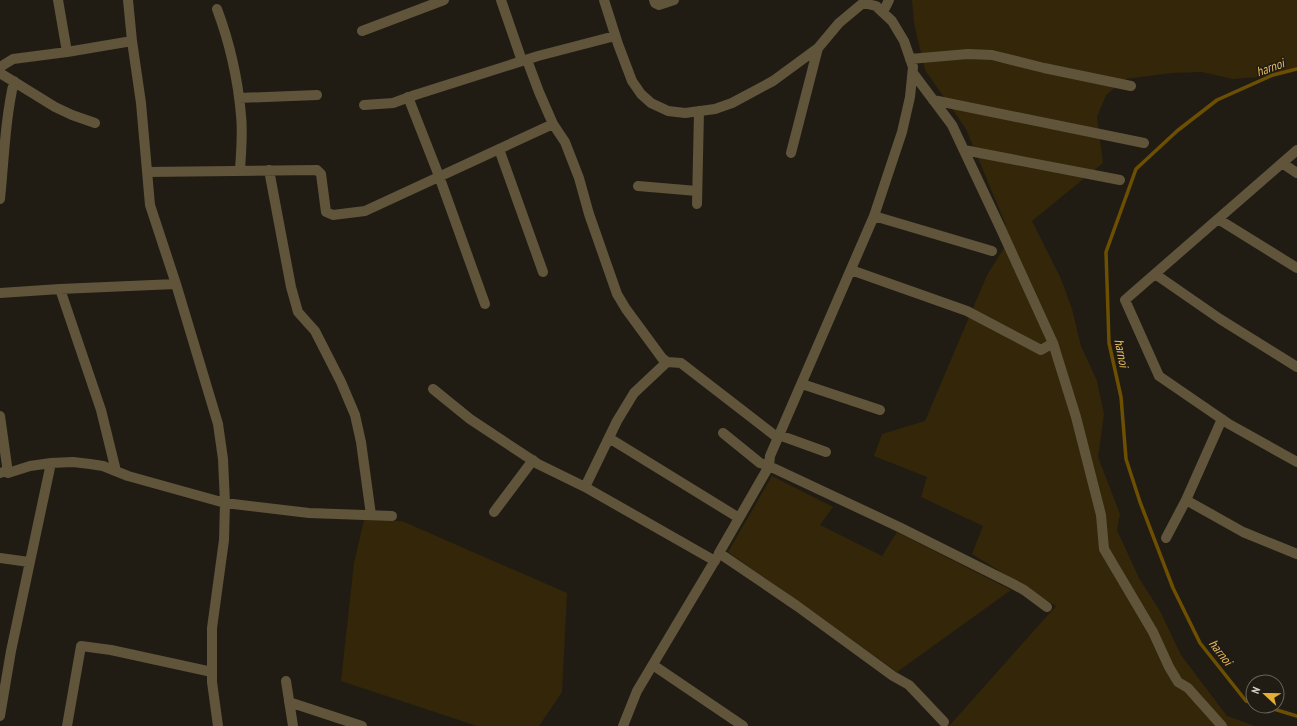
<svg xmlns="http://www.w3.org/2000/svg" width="1297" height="726" font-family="'PT Sans Narrow',sans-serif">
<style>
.green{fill:#342608}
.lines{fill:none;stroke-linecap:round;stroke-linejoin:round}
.stream{stroke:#6c4f00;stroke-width:3.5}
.street{stroke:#60543b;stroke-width:10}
.labels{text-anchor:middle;stroke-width:3;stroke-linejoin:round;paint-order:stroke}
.water-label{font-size:13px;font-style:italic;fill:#e6bb5d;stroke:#201c14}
</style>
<rect width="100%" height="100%" fill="#201c14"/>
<path class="green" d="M912 0H1297V69L1260 77 1233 79 1202 72 1171 73 1126 79 1106 95 1097 117 1103 163 1032 221 1061 279 1072 309 1081 346 1097 381 1104 414 1098 457 1120 514 1117 530 1139 578 1160 611 1181 655 1227 716 1255 726H949L1056 606 972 554 983 526 921 497 927 477 874 456 882 434 925 421 987 275 1006 245 1005 223 966 129 925 70 914 23Z
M772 476 833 507 820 525 882 556 897 532 1011 590 897 672 728 552Z
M364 520 402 521 567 593 562 692 539 726H477L341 681 354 563Z"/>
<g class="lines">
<path class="stream" d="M1253 703 1246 701 1200 643 1173 588 1140 502 1126 459 1121 397 1109 343 1106 252 1136 169 1177 131 1217 100 1273 75 1297 69
M1264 706 1297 716"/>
<path class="street" d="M58 0 67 52
M128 0 132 41 141 103 150 205 176 284 218 424 223 459 225 503 224 540 212 628V682L218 726
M501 0 522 61
M604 0 618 44 632 81 641 94 651 103 668 111 685 113 715 109 732 103 773 81 818 48 839 23 863 3 876 6 892 21 904 41 913 67 910 97 902 132 874 216 770 456 769 466 899 527 1013 584 1024 590 1047 607
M654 0 655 3 659 5 674 0
M217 9C229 41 238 81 241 115 243 133 241 152 240 170
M883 12 889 0
M362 31 444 0
M910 59 968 54 992 55 1044 68 1131 86
M0 67 13 59 67 52 132 41
M0 73 55 107 72 115 95 123
M913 73 952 125 1000 227 1053 343 1076 417 1101 515 1104 549 1153 632 1169 667 1178 682 1188 688 1222 726
M408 97 439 176 485 304
M239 98 317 95
M933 100 1144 143
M364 105 393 103 415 95 538 56 615 36
M553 124 565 142 579 178 589 214 617 294 626 309 662 358 667 362 681 363 778 438
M499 149 543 272
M964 150 1120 180
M1297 150 1125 300 1159 376 1229 424 1297 462
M791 153 818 48
M1282 163 1297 173
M269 170 291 287 298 312 315 331 341 382 355 415 361 442 371 515
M147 172 317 170 321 174 326 212 333 215 365 211 553 124 539 92 527 60
M638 186 697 191
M0 199C4 160 5 120 14 81
M697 204 699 111
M874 216 992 251
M1218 219 1297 268
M851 270 967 311 1041 350 1053 343
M1155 274 1220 319 1297 367
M60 289 101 410 116 471
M0 293 60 289 176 284
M802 384 880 410
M433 389 470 419 538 464 585 487 715 561
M0 416 8 473
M1222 419 1186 500 1243 532 1297 554
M723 433 760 463 769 466 719 553 797 606 893 676 909 685 944 722
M779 435 826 452
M609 438 739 518
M0 473 7 471 8 473 30 466 51 463 73 462 90 464 103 466 128 476 225 503 309 513 392 516
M585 487 617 421 634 393 667 362
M494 512 533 460
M1166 538 1186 500
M0 558 29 562
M653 665 743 726
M286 681 293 726
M289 702 362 726
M0 716 11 651 51 463
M67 726 81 646 111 650 212 672
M623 726 637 691 717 557"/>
</g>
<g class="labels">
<g class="water-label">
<text transform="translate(1270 67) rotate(-20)" y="5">harnoi</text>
<text transform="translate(1122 353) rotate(79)" y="5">harnoi</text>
<text transform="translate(1221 652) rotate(52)" y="5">harnoi</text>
</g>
</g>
<g transform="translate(1265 694) rotate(292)"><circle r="19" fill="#201c14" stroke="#68645d"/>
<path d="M0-3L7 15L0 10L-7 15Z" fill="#e2af34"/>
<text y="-6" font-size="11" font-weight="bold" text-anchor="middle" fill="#d4d1cb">N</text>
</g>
</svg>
